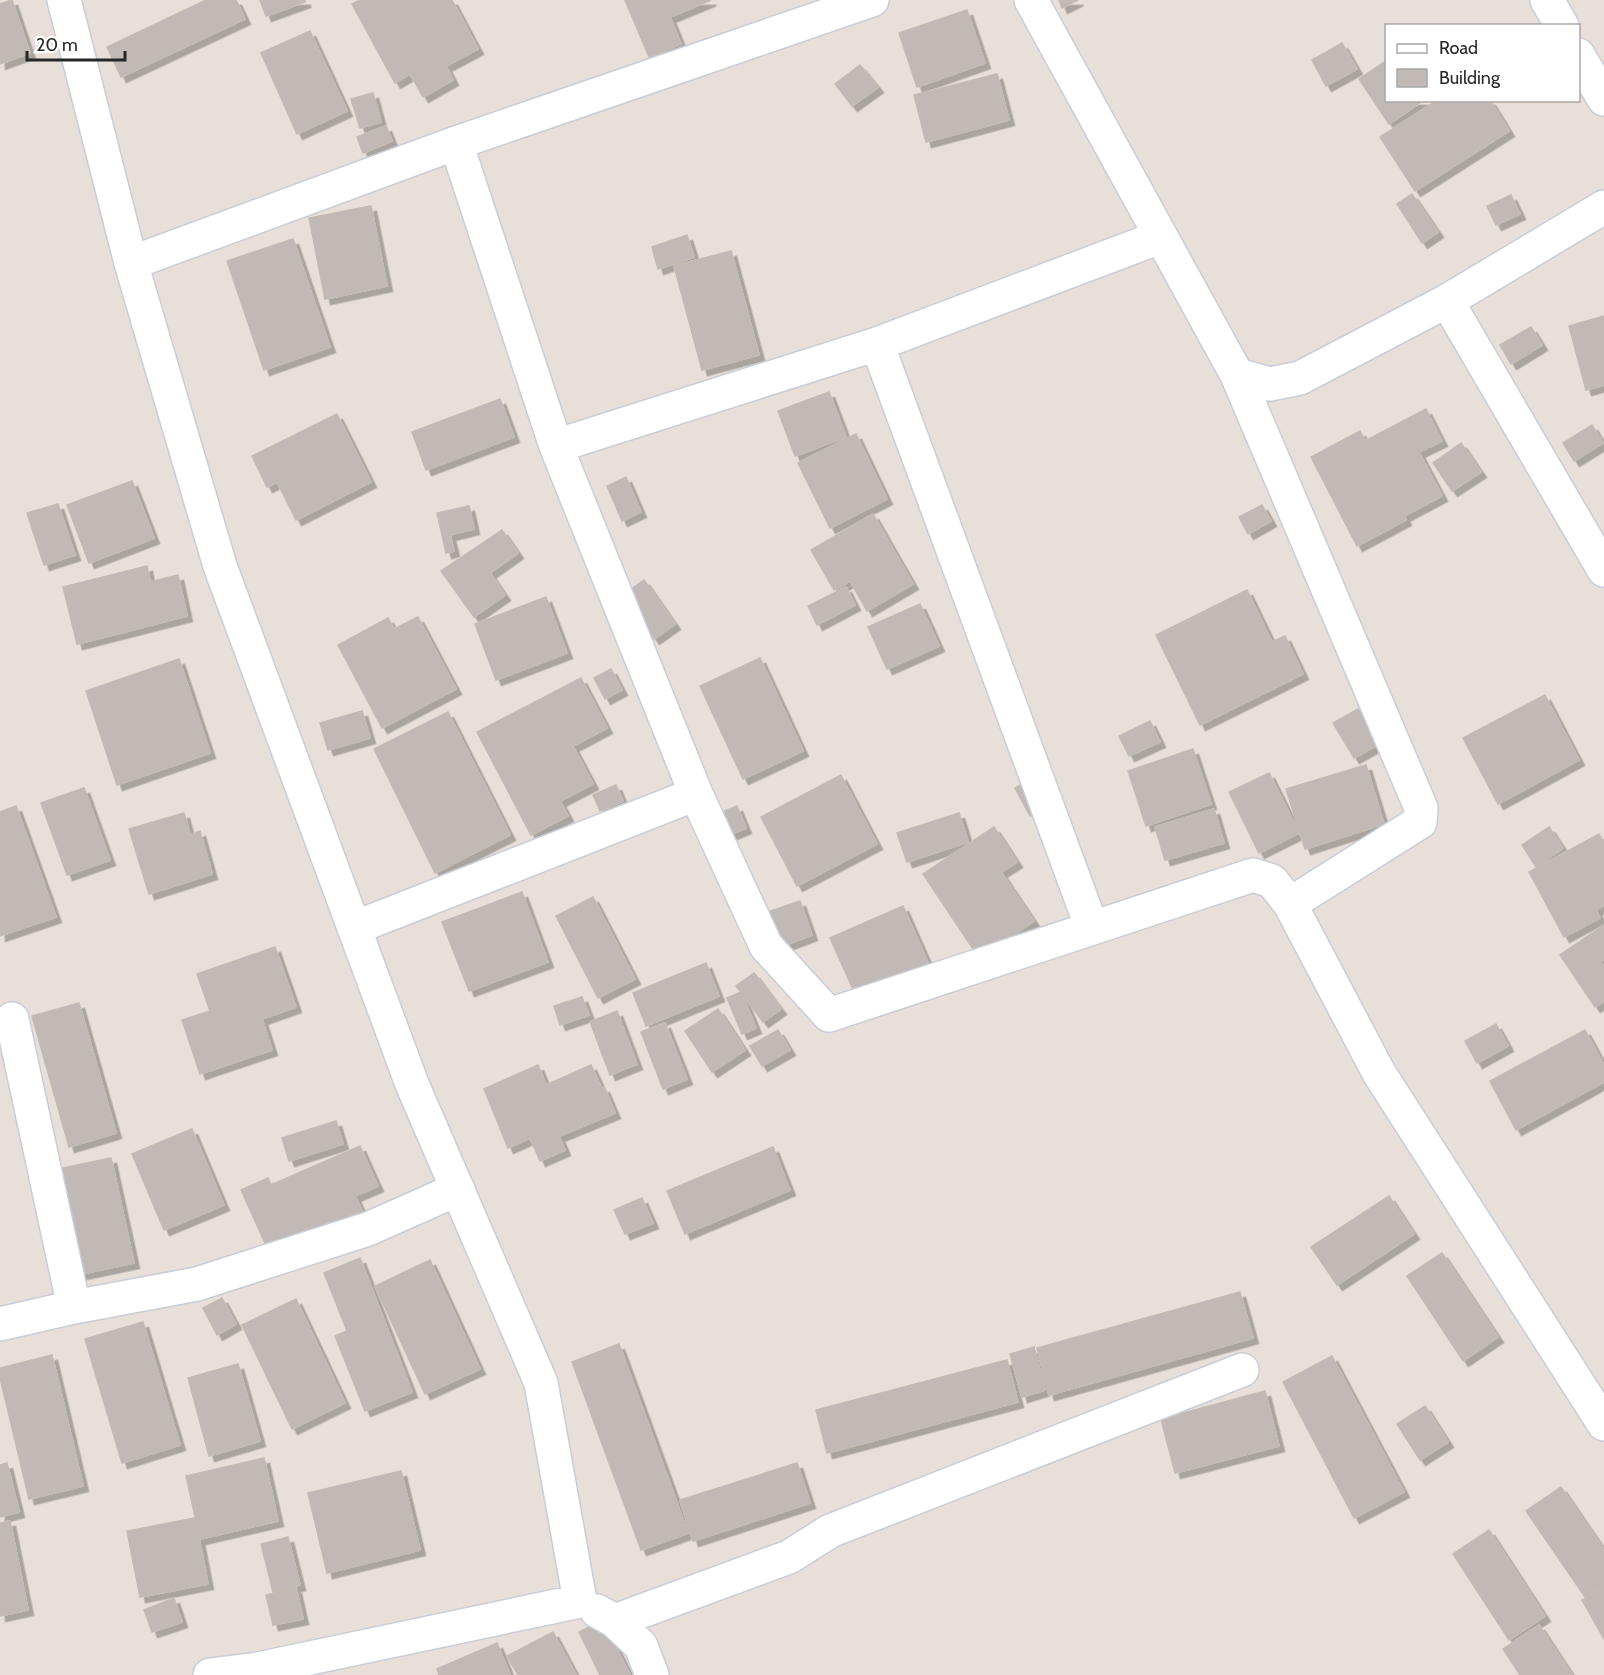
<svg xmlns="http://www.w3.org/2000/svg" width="1604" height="1675" font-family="Cabin,sans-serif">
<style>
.building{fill:#c0b9b6;stroke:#c2bbb3;stroke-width:1.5;filter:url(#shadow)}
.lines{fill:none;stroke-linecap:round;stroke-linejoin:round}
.street-casing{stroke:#c8cdd7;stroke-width:36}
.street{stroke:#fff;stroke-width:33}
</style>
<defs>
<filter id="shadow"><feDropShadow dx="5.5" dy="5.5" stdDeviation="0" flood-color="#0004"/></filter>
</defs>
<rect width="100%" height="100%" fill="#e8dfd9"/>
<path class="building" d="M12 0 30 53 0 64V4Z
M206 0H236L245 19 121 77 107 47Z
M260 0H305V2L266 16Z
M360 0H452L478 49 446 66 453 80 423 97 410 74 395 83 352 4Z
M625 0H711L670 17 681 44 649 57Z
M1059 0H1078L1062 8Z
M967 10 985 63 917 87 899 33Z
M310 31 347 111 297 134 261 53Z
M1342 43 1357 69 1326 86 1312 60Z
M1386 61V100H1424L1389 124 1359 79Z
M860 65 878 87 852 106 835 84Z
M997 74 1009 120 926 142 914 95Z
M373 93 381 122 360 128 351 99Z
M1438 100H1490L1509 131 1415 191 1380 137Z
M386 126 392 141 363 153 357 137Z
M1412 194 1438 232 1422 243 1397 204Z
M1511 195 1520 214 1496 225 1487 206Z
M371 206 387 286 325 299 309 218Z
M687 235 694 257 658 269 652 247Z
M293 239 330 347 264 370 227 261Z
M731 251 759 355 702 370 674 266Z
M1604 316V385L1586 390 1569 326Z
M1531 327 1542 345 1511 364 1500 345Z
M829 392 846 437 795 456 778 411Z
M500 399 514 437 426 470 412 432Z
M1426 409 1442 441 1419 452 1442 496 1404 516 1406 520 1357 546 1311 457 1360 431 1365 441Z
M337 414 371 482 296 520 277 482 267 487 252 456Z
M1592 425 1603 443 1574 461 1563 443Z
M856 434 887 499 830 528 798 463Z
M1461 443 1481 472 1452 491 1433 463Z
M626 477 641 512 622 521 607 486Z
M132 481 154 538 89 563 67 505Z
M58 504 75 555 44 565 27 513Z
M1262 505 1271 521 1248 534 1239 517Z
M469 506 474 529 450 535 454 551 446 553 437 513Z
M873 514 913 584 867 611 850 581 834 590 811 550Z
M502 530 518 553 490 573 505 595 474 617 441 571Z
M147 566 150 582 178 575 187 616 77 644 63 587Z
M644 580 675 624 654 639 623 595Z
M846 587 855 605 817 625 808 606Z
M1247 590 1272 642 1285 636 1303 674 1200 725 1156 635Z
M546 597 567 653 496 680 475 624Z
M920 604 939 646 887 669 868 627Z
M418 617 456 689 382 728 338 645 388 618 394 629Z
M760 658 803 751 743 779 700 686Z
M179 659 210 753 117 785 86 691Z
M611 669 622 690 605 699 594 678Z
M581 678 607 728 573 746 593 784 560 801 568 816 531 835 477 732Z
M1545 695 1579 760 1498 804 1463 738Z
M1358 709 1379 744 1354 758 1333 723Z
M362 711 370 738 328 750 320 723Z
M448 712 510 835 435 873 374 749Z
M1150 721 1160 742 1129 756 1119 736Z
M1193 749 1211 804 1146 826 1128 771Z
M1366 765 1384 824 1305 849 1286 789Z
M1269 773 1299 833 1259 853 1229 792Z
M841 775 877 844 797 886 761 817Z
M1032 779 1047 807 1030 816 1015 788Z
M616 785 623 801 600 811 593 795Z
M84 788 110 860 67 875 41 803Z
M16 806 56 917 0 936V812Z
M737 806 746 828 724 837 715 815Z
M1214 809 1224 843 1165 860 1155 827Z
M184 813 190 835 200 831 212 874 149 894 129 829Z
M959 813 968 842 907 862 897 833Z
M994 827 1017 862 1001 872 1034 921 979 958 923 874Z
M1549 827 1563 848 1536 867 1522 845Z
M1599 834 1604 843V905L1596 910 1600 918 1564 937 1529 872Z
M522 892 548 962 469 991 442 922Z
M593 897 635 979 598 998 556 916Z
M800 901 812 935 780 947 768 912Z
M903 906 929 965 856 996 830 938Z
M1604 925V959L1600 962 1604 967V1001L1595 1007 1560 955Z
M275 947 296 1007 262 1019 272 1050 200 1074 182 1020 210 1011 197 974Z
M706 963 719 996 646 1026 633 993Z
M754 973 781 1009 763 1022 736 986Z
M741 992 756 1028 742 1034 727 998Z
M582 997 589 1015 560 1025 554 1006Z
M79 1003 116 1133 69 1147 32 1016Z
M718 1009 745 1050 712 1072 685 1031Z
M617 1011 637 1064 610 1075 590 1022Z
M665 1023 687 1079 663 1089 641 1032Z
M1496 1024 1508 1046 1477 1063 1465 1041Z
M778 1030 790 1050 762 1066 750 1046Z
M1585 1030 1604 1065V1082L1516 1130 1490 1081Z
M538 1065 546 1085 591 1065 602 1089 604 1087 615 1113 559 1136 565 1150 540 1161 530 1138 508 1148 484 1089Z
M336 1121 343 1144 289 1161 282 1138Z
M192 1129 224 1205 164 1230 132 1154Z
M360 1146 378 1186 355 1196 363 1213 270 1254 241 1190 268 1178 271 1185Z
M773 1147 790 1190 685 1234 667 1191Z
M111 1158 134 1263 76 1275 53 1170Z
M1389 1196 1414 1234 1337 1285 1311 1247Z
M642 1198 653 1223 625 1234 614 1210Z
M1442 1253 1498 1337 1463 1361 1407 1276Z
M360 1258 412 1392 365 1411 335 1336 347 1331 324 1273Z
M430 1260 480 1369 425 1394 375 1286Z
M1240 1292 1253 1338 1049 1395 1037 1348Z
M222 1298 236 1324 217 1335 203 1308Z
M296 1299 345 1403 292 1429 242 1325Z
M143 1322 180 1445 122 1463 85 1339Z
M619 1344 688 1533 641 1550 572 1362Z
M1034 1347 1045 1390 1022 1397 1010 1354Z
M52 1355 83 1486 29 1499 0 1378V1368Z
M1332 1356 1404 1492 1354 1518 1283 1382Z
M1007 1360 1018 1402 827 1453 816 1410Z
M238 1364 260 1441 209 1456 188 1378Z
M1265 1391 1279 1446 1175 1473 1161 1419Z
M1425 1406 1448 1442 1420 1460 1397 1424Z
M264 1458 278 1521 200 1539 186 1476Z
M7 1463 19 1512 0 1517V1465Z
M797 1463 810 1503 693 1541 680 1500Z
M401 1471 420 1550 327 1573 308 1493Z
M1561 1487 1604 1550V1584L1585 1597 1526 1511Z
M195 1518 208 1584 140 1597 127 1531Z
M10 1521 28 1610 0 1616V1523Z
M1489 1530 1545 1616 1509 1640 1453 1554Z
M288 1537 300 1585 273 1592 261 1544Z
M1604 1587V1639L1582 1600Z
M296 1588 303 1619 273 1625 266 1595Z
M174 1598 182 1622 152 1632 144 1610Z
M602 1620 630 1675H600L579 1632Z
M1539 1625 1572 1675H1520L1503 1649Z
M553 1632 576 1675H518L507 1656Z
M497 1643 510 1675H439L437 1669Z"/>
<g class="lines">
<defs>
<path id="street" d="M64 0 131 263 220 566 412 1084 541 1383 580 1601
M1031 0 1237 375 1270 384 1300 378 1447 301 1604 207
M1547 0 1562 26
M1578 55 1604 99
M456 143 556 446 696 794 766 946 829 1015 1253 875 1272 881 1290 904 1379 1073 1604 1424
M131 263 456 143 872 0
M1447 301 1604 570
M877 344 1092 928
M1237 375 1421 808 1420 822 1290 904
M556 446 877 344 1160 237
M354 928 696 794
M12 1019 74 1307
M0 1324 74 1307 197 1284 368 1229 458 1189
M597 1611 615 1621 641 1646 652 1675
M615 1621 789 1557 830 1531 1242 1370
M210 1675 258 1669 580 1601"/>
</defs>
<use href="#street" class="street-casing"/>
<use href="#street" class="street"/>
</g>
<rect x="1385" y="24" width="195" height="78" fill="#ffffff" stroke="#a8a8a8" stroke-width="1.5"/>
<rect x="1397" y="44" width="30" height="9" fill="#ffffff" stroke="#a8a8a8" stroke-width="1.5"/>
<text x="1439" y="54" font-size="18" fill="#262626">Road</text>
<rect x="1397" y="69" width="30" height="18" fill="#c0b9b6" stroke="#a8a8a8" stroke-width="1.5"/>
<text x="1439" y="84" font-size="18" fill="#262626">Building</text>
<path d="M27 51v9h98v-9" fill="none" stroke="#262626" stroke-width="3"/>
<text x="36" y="51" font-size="18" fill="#262626" stroke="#ffffff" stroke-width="4.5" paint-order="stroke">20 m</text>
</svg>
